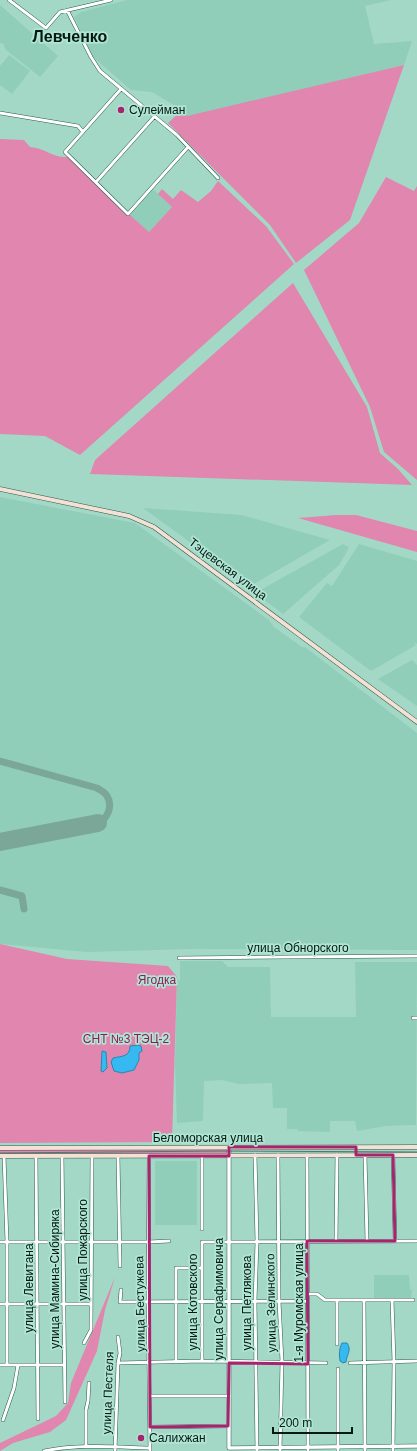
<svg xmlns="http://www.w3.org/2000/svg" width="417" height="1451" font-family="Arial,sans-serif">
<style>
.built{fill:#90ceb9}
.green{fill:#e086af}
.water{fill:#36b8f0;stroke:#2788ae}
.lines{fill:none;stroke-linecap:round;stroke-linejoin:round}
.taxiway{stroke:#7ba798;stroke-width:7}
.runway{stroke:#7ba798;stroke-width:18}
.minor-casing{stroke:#295b4c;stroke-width:4}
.tertiary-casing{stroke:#295b4c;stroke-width:4.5}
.secondary-casing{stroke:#295b4c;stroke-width:5}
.minor{stroke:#fff;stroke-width:3}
.tertiary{stroke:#fff;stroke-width:3.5}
.secondary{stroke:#f4e0d4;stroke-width:4}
.tram{stroke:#52766a;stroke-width:1}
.marked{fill:none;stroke:#a9246e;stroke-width:3;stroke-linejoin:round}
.poi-dot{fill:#a9246e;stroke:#b1e5d3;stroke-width:1.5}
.labels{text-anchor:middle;stroke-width:3.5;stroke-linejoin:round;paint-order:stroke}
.poi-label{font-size:12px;fill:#041913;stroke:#b1e5d3;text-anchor:start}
.street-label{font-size:12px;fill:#041913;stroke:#b1e5d3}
.park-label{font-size:12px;fill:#8d1b5b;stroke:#b1e5d3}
.district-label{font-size:16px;font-weight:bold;fill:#041913;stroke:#b1e5d3}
</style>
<rect width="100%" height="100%" fill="#a4d8c6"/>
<path class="built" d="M127 0H391L365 6 374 44 412 41 404 65 187 117 182 110 152 92 131 90 93 57 74 17 81 12Z
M0 5 58 56 40 77 5 49 4 44 0 43Z
M9 55 30 71 12 94 0 85V66Z
M153 189 172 207 149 232 130 215Z
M0 497 135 523 269 620 274 627 302 647H305L417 733V950L192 949 87 952 0 944Z
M143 508 242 515 330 540 250 586Z
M343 544 349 547 345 555 339 565 283 614 255 593Z
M359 544 417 561V644L413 642 416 645 371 671 299 617 327 583 332 586Z
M412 660 417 665V706L378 679Z
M180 961H222L228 967H270L271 1017H356L355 962H417L416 1125 386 1126 357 1131 355 1121H330V1132L298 1131 297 1129H287V1108H273L272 1083 239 1084 222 1080 204 1081 203 1121 177 1123 175 1064 177 980 180 981Z
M155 1161H197V1225H155Z
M374 1275H409L410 1289 412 1290 411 1298H374Z"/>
<path class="green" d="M404 65 350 220 296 263 270 225 168 123 182 110 187 116Z
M0 139 24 140 30 147C45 148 53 158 68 157L128 215H130L149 232 172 207 158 194 162 189 173 199 181 190 198 202 211 191 218 181 266 226 294 264 80 455 45 436 0 434Z
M386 177 414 191 417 186V480L384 452 370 407 304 270 359 223Z
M293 283 367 407 380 453 398 469 412 485 90 474 95 460Z
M336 515H356L417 531V552L298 518Z
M0 944 67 959 168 966 177 977 172 1142 0 1143Z
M227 1149 228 1155H0V1150Z
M115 1277 105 1310 97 1351 66 1420 50 1432 13 1443 0 1451V1443L56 1416 68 1403 71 1383Z"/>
<path class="water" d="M138 1045 141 1046 142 1051 139 1053V1060L134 1070 122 1073 114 1071 111 1062 113 1058C122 1056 130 1057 130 1046Z
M102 1051 106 1052 107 1068 103 1072 101 1071Z
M342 1343H347C352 1350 347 1354 346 1362L343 1363 340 1361C339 1354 339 1349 342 1343Z"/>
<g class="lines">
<path class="taxiway" d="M0 761 97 788C100 790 105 792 107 796 113 805 108 819 98 823
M0 890 22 896 24 909"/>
<path class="runway" d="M0 842 98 823"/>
<defs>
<path id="minor" d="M9 0 46 28 60 12 111 0
M67 10 91 57 100 71 177 135 218 178
M121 89 65 152 128 214 188 147
M0 113 78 126 83 132
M96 182 154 117
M179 958 417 956
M413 1018H417
M255 1155 257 1242 255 1301 257 1451
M278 1155 279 1301 282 1362 280 1451
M307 1155 308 1451
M365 1155 367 1241
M393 1155 395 1241
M4 1156 7 1242V1365
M36 1156 38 1419
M62 1156 65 1402
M118 1156 120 1266
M149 1156 148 1301 150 1451
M202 1156V1229
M336 1241 337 1155
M0 1242H149L169 1241
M121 1290 120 1302 307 1301
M307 1294H317L325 1300H413
M364 1300 365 1451
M392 1300 394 1362 393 1451
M0 1304H91
M84 1343 91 1330 92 1156
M337 1344V1300
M202 1361V1242L417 1241
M176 1362V1268H202
M118 1363 202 1361 326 1363
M350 1363 417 1361
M0 1365H64
M150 1396H229
M3 1420 14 1388 18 1365
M150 1427 228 1426
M86 1447V1410L88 1401 89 1383
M44 1451C79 1444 115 1447 150 1448
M115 1451 118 1363 120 1353 118 1337
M338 1451V1369"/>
<path id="tertiary" d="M229 1147V1448L417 1446"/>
<path id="secondary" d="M0 489 129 516 154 527 417 722
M0 1148 417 1147
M0 1156 417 1155"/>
</defs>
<use href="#minor" class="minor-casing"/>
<use href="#tertiary" class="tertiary-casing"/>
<use href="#secondary" class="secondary-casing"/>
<use href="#minor" class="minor"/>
<use href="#tertiary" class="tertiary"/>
<use href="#secondary" class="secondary"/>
<path class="tram" d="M0 1153 220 1151 417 1152"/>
</g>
<path class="marked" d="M229 1147H356V1155H393L395 1241H307L308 1364 229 1363 228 1426 150 1427 149 1156H229Z"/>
<g class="poi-dot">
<circle cx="121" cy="110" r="4"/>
<circle cx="141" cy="1438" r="4"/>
</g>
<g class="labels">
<g class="poi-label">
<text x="129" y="114">Сулейман</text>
<text x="149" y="1442">Салихжан</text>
</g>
<g class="street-label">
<text transform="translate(228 569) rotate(37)" y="4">Тэцевская улица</text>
<text x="298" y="952">улица Обнорского</text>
<text x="208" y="1142">Беломорская улица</text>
<text transform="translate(83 1250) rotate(-90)" y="4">улица Пожарского</text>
<text transform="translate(55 1279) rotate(-90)" y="4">улица Мамина-Сибиряка</text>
<text transform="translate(29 1288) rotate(-90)" y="4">улица Левитана</text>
<text transform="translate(219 1299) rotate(-90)" y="4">улица Серафимовича</text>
<text transform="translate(193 1302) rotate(-90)" y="4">улица Котовского</text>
<text transform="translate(247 1303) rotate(-90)" y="4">улица Петлякова</text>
<text transform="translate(271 1303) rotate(-91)" y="4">улица Зелинского</text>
<text transform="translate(299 1303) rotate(-90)" y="4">1-я Муромская улица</text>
<text transform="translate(140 1304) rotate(-91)" y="4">улица Бестужева</text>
<text transform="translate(108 1393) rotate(-88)" y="4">улица Пестеля</text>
</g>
<g class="park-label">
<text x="157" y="984">Ягодка</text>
<text x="126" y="1043">СНТ №3 ТЭЦ-2</text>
</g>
<g class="district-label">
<text x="70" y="42">Левченко</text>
</g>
</g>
<path d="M273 1427v6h79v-6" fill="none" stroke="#041913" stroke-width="2"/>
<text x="279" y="1427" font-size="12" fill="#041913" stroke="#b1e5d3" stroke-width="3" paint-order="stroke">200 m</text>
</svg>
